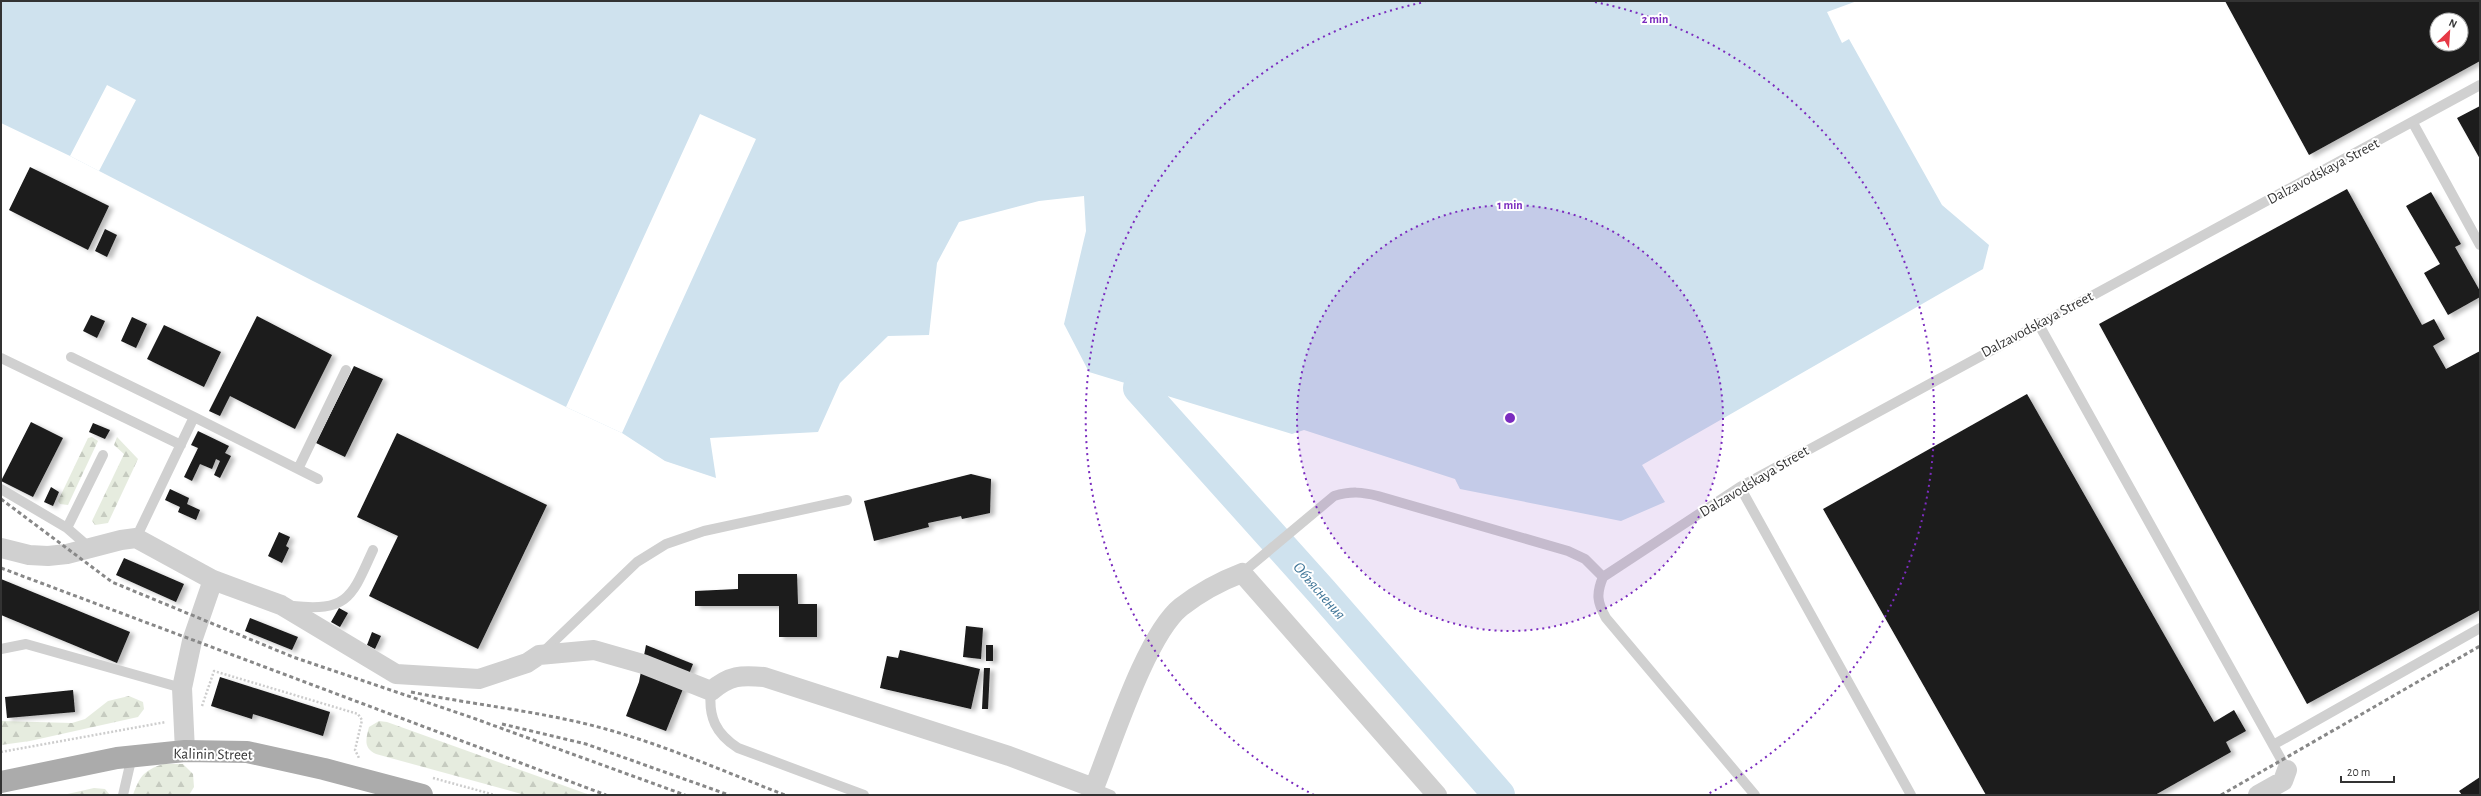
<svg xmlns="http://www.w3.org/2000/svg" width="2481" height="796" font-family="'Alegreya Sans',sans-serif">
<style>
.forest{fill:url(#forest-firs)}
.water{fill:#cfe2ee}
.pier{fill:#fff}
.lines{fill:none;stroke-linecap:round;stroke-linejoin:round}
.river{stroke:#cfe2ee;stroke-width:32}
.building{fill:#1a1a1a;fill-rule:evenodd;filter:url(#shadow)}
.path{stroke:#cdcdcd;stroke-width:2.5;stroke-dasharray:2 2;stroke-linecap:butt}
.lane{stroke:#d0d0d0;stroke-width:10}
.street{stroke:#d0d0d0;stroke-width:20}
.primary{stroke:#ababab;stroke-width:22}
.rail{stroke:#888;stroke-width:3;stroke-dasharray:4 3;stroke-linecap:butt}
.ring{fill:none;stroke:#7b2cbf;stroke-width:2;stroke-dasharray:2 4}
.labels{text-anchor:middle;stroke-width:4;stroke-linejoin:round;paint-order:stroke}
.street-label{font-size:15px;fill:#333;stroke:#fff}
.water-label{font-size:16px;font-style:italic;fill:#3f7597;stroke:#fff}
.centre{fill:#7b2cbf;stroke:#fff;stroke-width:2}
.ring-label{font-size:12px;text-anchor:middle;font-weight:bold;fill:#7b2cbf;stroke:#fff;stroke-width:4;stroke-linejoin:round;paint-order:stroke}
</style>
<defs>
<pattern id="forest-firs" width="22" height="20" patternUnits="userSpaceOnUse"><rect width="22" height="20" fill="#e6ecdf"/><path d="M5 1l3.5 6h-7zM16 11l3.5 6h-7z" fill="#c6cbc0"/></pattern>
<filter id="shadow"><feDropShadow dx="4.5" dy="2.5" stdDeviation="2" flood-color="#0004"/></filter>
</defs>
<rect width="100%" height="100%" fill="#fff"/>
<path class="forest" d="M92 437 98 441 68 505 60 504 58 501 88 438Z
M117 437 138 459 108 523 95 525 92 521 124 454 114 445Z
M129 696 143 702 144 709 138 717 30 741 1 745V721L72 723 85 719 108 701Z
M379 721 387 722 590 795H525L376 754C363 748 366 739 369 727Z
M163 764H183L193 774 194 787 189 795H133C140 776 143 771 163 764Z
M94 788 105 789 110 795H63Z"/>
<path class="water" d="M1 1H1857L1827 12 1842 43 1849 39 1942 205 1989 245 1983 269 1642 465 1665 502 1621 521 1460 489 1455 479 1304 430 1292 434 1089 372 1064 324 1086 231 1084 196 1039 201 959 222 937 263 929 335 888 336 840 383 818 432 710 438 716 478 665 461 622 433 566 407 313 281 70 156 1 123Z"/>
<path class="pier" d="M107 85 136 100 99 171 70 156Z
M700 114 756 139 622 433 566 407Z"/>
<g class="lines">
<path class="river" d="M1139 388 1322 592 1499 795"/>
</g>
<path class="building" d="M2225 1H2480V61L2309 155ZM2437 20H2461V44H2437Z
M2480 106V159L2457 118Z
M30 167 109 206 88 250 9 210Z
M2347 189 2422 325 2434 319 2445 339 2433 346 2446 369 2480 351V610L2307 704 2099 324Z
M2431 192 2461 244 2455 247 2480 291V297L2448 315 2424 273 2440 264 2406 206Z
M105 229 117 235 107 257 95 251Z
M91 315 105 321 97 338 83 331Z
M257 316 332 355 295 429 230 396 220 416 209 411Z
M132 317 147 324 136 348 121 341Z
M164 325 221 352 204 387 147 359Z
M354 366 383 379 345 457 316 443Z
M2027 394 2214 722 2234 710 2246 731 2226 742 2231 752 2155 795H1986L1823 509Z
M31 422 63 438 33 497 1 481Z
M93 423 110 430 105 439 89 432Z
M198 431 229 446 225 453 231 456 220 478 214 475 220 461 216 459 212 469 200 464 192 481 184 477 198 448 191 445Z
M397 433 547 505 478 649 369 596 398 536 357 517Z
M971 474 991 479 990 513 962 519 961 516 928 523 929 527 874 541 864 501Z
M51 487 59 492 53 506 44 502Z
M170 489 189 498 187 504 200 510 196 520 178 512 180 507 165 500Z
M279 532 290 537 286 546 289 548 282 563 268 556Z
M124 558 184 584 176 602 116 575Z
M738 574H797L798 604H817V637H779V606H695V591L738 589Z
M1 579 130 632 117 663 1 615Z
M339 608 348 613 340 627 331 622Z
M250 618 298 637 292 650 245 631Z
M966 626 983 628 981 659 963 657Z
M372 632 381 636 375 649 367 645Z
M646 645 693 664 666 731 626 716 639 682Z
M986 645H993V661H986Z
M900 650 980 669 971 709 880 688 887 656 898 658Z
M984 668H990L988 709H982Z
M220 677 330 712 323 736 253 714 252 719 211 706Z
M73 690 75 712 7 718 5 697Z
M2480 777V794L2462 795 2459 791Z"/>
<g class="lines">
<path class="path" d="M202 706 214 671 358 714 362 720 355 750 359 758
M1 752 166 722
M433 778 495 795"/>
<path class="lane" d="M2413 123 2480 245
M2038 323 2287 770
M71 357 194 417 136 538
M1 358 181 445
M194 417 318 479
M298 469 346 370
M1740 487 1911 795
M1 489 67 528 90 548
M67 528 103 455
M1242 573 1334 496C1351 491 1362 492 1378 496L1568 551 1585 559 1603 577
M1603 577 1740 487 2480 85
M1603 577C1596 594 1597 602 1606 618L1755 795
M293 606C349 612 352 596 373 550
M1 649 26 644 182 688
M542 653 637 562 666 544 704 531 847 500
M711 691C708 717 716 734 738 748L864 795
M2273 745 2480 628
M1093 791 1094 788 1111 795
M123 795 132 756"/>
<path class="street" d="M1 548 29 555 48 556 67 554 121 540 136 538 213 580 281 605 396 674 479 679 527 663 539 655 594 650 643 664 711 691C730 675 741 675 764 677L1009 756 1094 788C1112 744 1146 635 1181 607 1199 593 1221 581 1242 573L1437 795
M185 751 182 688 192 641 213 580
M2258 795 2283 781 2287 770"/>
<path class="primary" d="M1 782 117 758 185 751 247 752 324 769 422 795"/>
<path class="rail" d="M1 499 112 582 293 657 473 718 685 795
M1 568 606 795
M411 692C475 705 539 711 602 728 665 745 725 772 785 795
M502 724 586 744 729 795
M2221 795 2480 646"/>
</g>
<circle cx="1510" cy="418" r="213" fill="#7b2cbf" fill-opacity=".12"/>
<g class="ring">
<circle cx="1510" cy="418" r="213"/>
<path d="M1314 795A425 425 0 0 1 1425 2M1595 2A425 425 0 0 1 1706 795"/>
</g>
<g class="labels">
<g class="street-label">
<text transform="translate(2323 171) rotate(-28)" y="5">Dalzavodskaya Street</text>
<text transform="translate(2037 324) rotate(-28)" y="5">Dalzavodskaya Street</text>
<text transform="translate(1754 481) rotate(-31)" y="5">Dalzavodskaya Street</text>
<text transform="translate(213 754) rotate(1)" y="5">Kalinin Street</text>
</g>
<g class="water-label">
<text transform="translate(1320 590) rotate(49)" y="6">Объяснения</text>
</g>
</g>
<circle cx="1510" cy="418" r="6" class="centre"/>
<g class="ring-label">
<text x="1655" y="23">2 min</text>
<text x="1510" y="209">1 min</text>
</g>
<rect width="2481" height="796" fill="none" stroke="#333333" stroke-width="4"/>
<g transform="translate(2449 32) rotate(25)"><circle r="19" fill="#ffffff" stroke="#adadad"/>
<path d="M0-3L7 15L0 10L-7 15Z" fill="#e63946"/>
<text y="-6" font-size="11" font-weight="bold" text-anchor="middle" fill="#333333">N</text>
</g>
<path d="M2341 776v6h53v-6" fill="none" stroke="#333333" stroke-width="2"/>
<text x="2347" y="776" font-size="12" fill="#333333" stroke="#ffffff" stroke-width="3" paint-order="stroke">20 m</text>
</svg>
